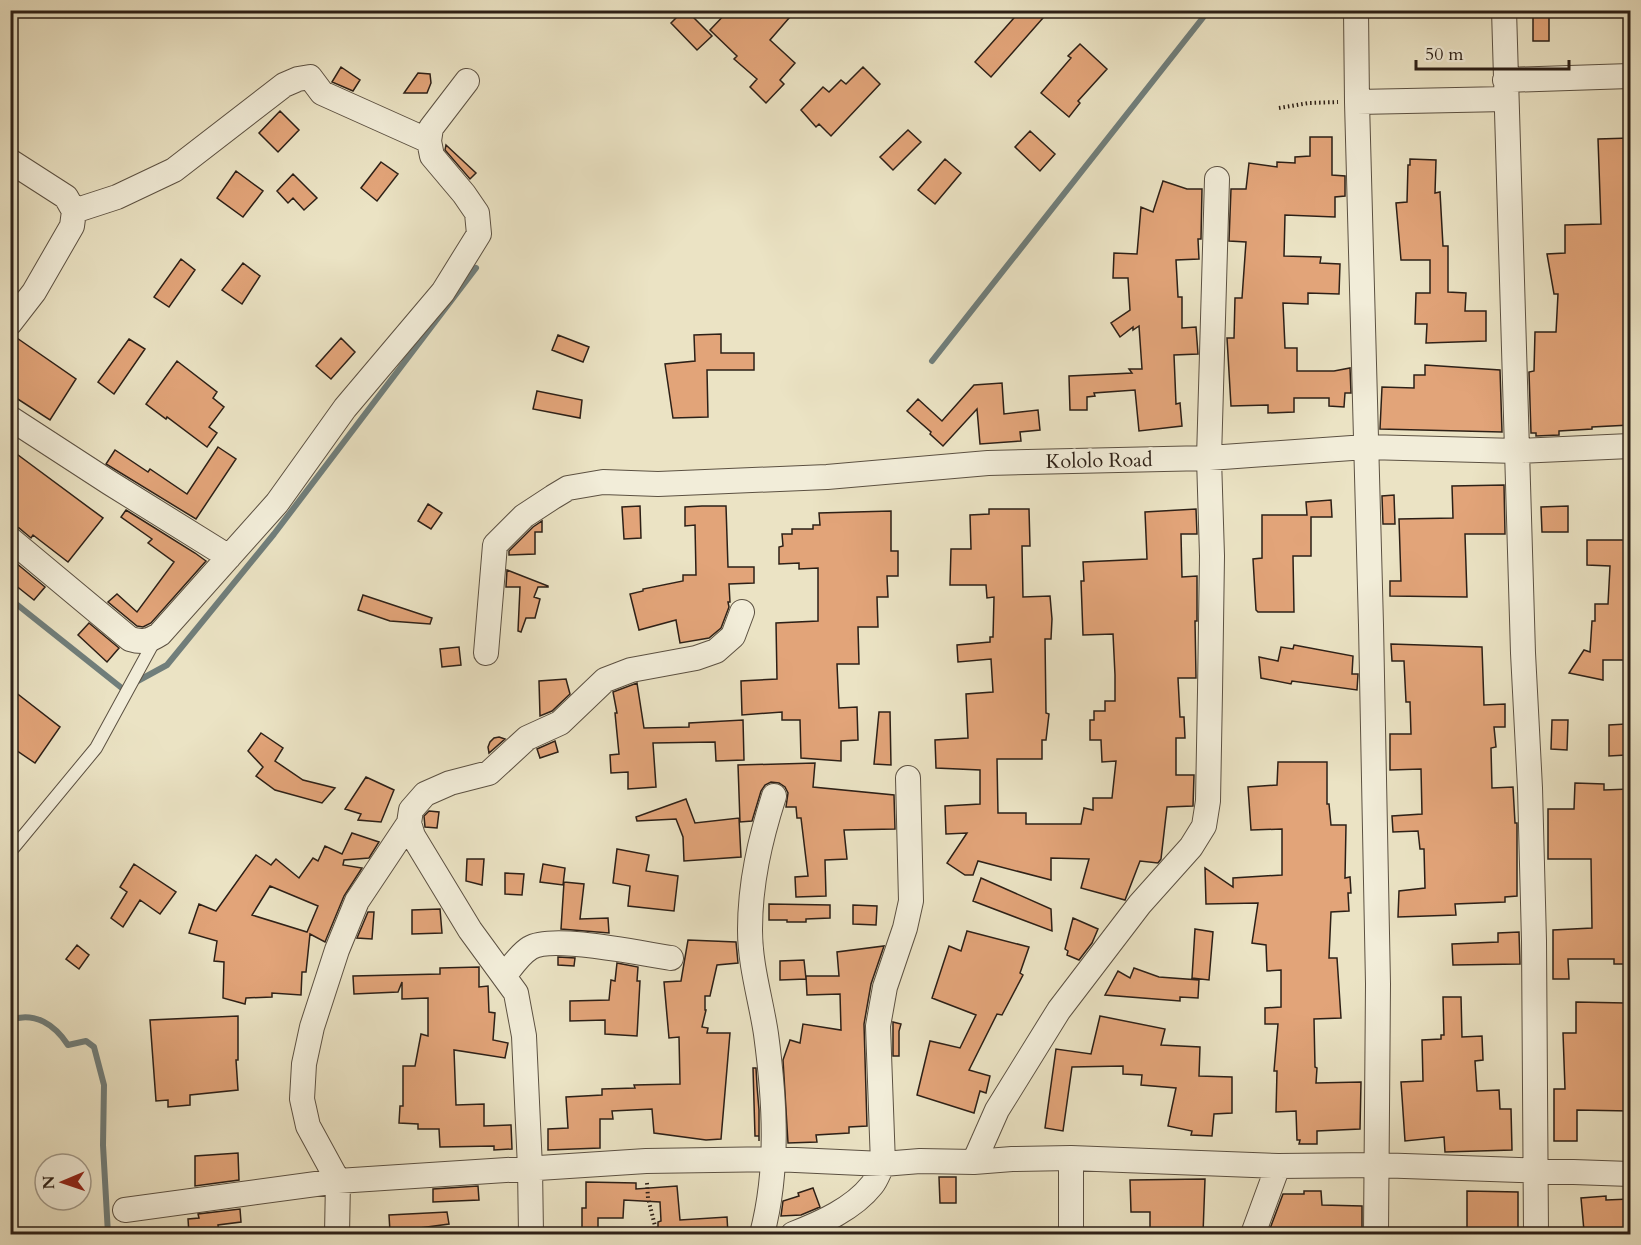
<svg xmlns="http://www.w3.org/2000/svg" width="1641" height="1245" font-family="Cardo,serif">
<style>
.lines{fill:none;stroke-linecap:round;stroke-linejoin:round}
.stream{stroke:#707e7b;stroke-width:6}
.building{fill:#e2a479;stroke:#2d2017;stroke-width:1.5;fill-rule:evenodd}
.lane-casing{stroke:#5c5142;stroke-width:14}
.street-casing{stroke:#5c5142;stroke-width:26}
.path{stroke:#2d2017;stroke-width:4;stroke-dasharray:1.5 3;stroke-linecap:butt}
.lane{stroke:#f2edd9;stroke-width:12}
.street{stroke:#f2edd9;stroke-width:24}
.labels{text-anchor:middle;stroke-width:6;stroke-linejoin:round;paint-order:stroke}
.street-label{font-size:20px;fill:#2d2017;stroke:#f2edd9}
</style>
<rect width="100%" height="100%" fill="#ebe3c4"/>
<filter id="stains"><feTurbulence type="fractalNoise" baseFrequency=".00333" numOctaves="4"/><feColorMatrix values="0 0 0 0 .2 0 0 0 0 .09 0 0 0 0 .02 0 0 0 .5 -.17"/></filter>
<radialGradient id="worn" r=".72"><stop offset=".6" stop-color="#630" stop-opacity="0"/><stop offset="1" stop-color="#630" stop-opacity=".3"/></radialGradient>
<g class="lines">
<path class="stream" d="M932 361 1209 10
M10 599 123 689 167 665 274 534 476 268
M10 1020C35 1011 55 1025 68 1045L86 1041 94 1047 104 1085 103 1145 108 1234"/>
</g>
<path class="building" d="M684 10H686L712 36 697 50 671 23Z
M729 10H796L770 40 795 63 780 80 784 84 766 103 750 87 757 79 734 59 737 56 710 30Z
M1021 10H1050L991 77 975 62Z
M1533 10H1549V41H1533Z
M1080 44 1107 69 1078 101 1080 103 1069 117 1041 93 1071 58 1068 56Z
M341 67 360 80 353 91 332 82Z
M863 67 880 84 831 136 819 124 816 127 801 110 823 87 829 92 841 80 846 84Z
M418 73 430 74 431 83 427 93H404Z
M280 111 299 130 278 152 259 133Z
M908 130 921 142 893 170 880 157Z
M1030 131 1055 154 1040 171 1015 147Z
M1310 137H1332V175L1345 176V196L1335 197V217L1285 215 1284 256 1321 257 1320 263 1340 264 1339 294 1308 293V304L1283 303 1285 348H1297V371H1334L1350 368 1351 393H1345L1344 407 1329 406V398H1294V412L1268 413V405L1231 406 1227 338H1234L1235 298H1242L1246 242 1229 241 1231 189H1246L1249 163 1277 167V162L1295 163V157L1310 156Z
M1630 138V354H1626L1628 395H1630V425L1592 427V429L1559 431V435L1536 436V433H1531L1529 372 1534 371 1535 332H1556L1558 294H1554L1547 254 1565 253V225L1601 224 1598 139Z
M446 145 476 173 470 179 445 150Z
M945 159 961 173 935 204 918 190Z
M1410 159 1436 160 1435 193 1440 192 1443 246H1448V292L1466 293 1465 311H1486V341L1426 343 1427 324H1415L1416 293H1430V260H1401L1396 203 1407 202 1408 165H1410Z
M381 162 398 174 377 201 361 188Z
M236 171 263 191 243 217 217 198Z
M293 174 317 198 304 210 293 198 288 203 277 191Z
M1163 181 1187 189H1202L1201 239H1198L1199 259 1176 260 1178 297H1182V328L1196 327 1198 354 1174 355 1176 404 1180 403 1182 426 1139 431 1135 390 1094 393 1095 396 1087 397V410H1070L1069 376 1132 373 1129 369H1142L1139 326 1133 330V327L1120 337 1111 323 1130 310 1128 278H1113L1114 253 1137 254 1141 207 1153 212Z
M181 259 195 270 169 307 154 297Z
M243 263 260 276 242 304 222 290Z
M721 334V353H754V370H707L708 417 673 418 665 364 695 361 694 335Z
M558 335 589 347 583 362 552 350Z
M14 336 76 379 50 420 10 394V337Z
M341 338 355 352 331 379 316 366Z
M129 339 145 349 114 394 98 382Z
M177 361 217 392 213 398 224 407 209 427 217 433 207 447 167 417 166 419 146 404Z
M1425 365 1500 370 1502 432 1380 429 1382 387 1414 388V375H1425Z
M1002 383 1004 414 1038 410 1040 430 1020 432 1021 441 980 444 977 409 943 446 930 434 931 432 907 411 918 399 942 421 974 385Z
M537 391 582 400 580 418 533 409Z
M218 447 236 459 196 519 106 464 115 450 148 472 150 469 187 494Z
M10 449 103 518 68 562 33 535 31 538 19 528 10 525Z
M1504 485 1505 534H1465L1467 597 1390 596V581H1401L1399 519 1453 518 1452 486Z
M1394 495 1395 524H1383L1382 496Z
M1331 500 1332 517H1311V556H1293L1294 612H1258L1256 610 1253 559 1262 558V515H1307L1306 502Z
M428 504 442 513 431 529 418 521Z
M640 506 641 538 624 539 622 507Z
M702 506H726L728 567H754V583L729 584 730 602H728L729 607 721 628 709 638 680 643 676 620 639 630 630 594 643 591V589L683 581V575H696L695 525 685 526V507Z
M1568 506V532H1542L1541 507Z
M989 509H1029L1030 546H1022L1023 597 1050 596 1052 619 1051 639H1045L1046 713 1049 714 1046 740H1042V759H997L998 813H1026V824H1081L1084 808 1093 810V798H1112L1116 761 1102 762 1101 740H1090V720H1094V711H1105V701H1115V675L1113 634 1083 635 1081 581H1084L1083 562 1147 559 1145 512 1196 509 1197 534H1181L1182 577 1197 576V621H1195L1196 678H1178L1180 717H1184L1185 738H1176V775H1194L1193 806 1167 807 1161 859 1158 863 1140 861 1125 900 1081 888 1089 859 1051 858V880L978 861 973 875H965L947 863 967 833 946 834 945 806 980 804V770L936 768 935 740 968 738 966 694 993 692 991 659 958 662 957 645 990 642V637H993L994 597 987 598 986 585H950L951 549H971L970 515 989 514Z
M126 510 195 553 206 561 151 623 143 627 137 626 108 602 117 594 137 612 174 562 148 543 152 539 121 517Z
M891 511V551H898V576H887L888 597H877L878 627H858L859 664H837L839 708 857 707 858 740 841 741V761L801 758 800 720H782V712L742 715 741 681 777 679 776 623 818 621V568L799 569V563L779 564V547L783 546 782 534H792V529H813V525H820L819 513Z
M542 521V532H535V554L509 555V551L533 527Z
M1587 540H1630V613H1628L1629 640H1625L1626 660H1603V680L1569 673 1584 650 1590 652 1592 621H1595V604H1608L1610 566 1587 565Z
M10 558 45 587 34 600 10 581Z
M507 570 548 586V587H538L534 597 540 599 535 618H526L521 632 518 631 520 587H506Z
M363 595 432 618 430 624 390 621 358 610Z
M89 623 119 648 107 662 78 635Z
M1391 644 1482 647 1484 705 1505 704V727H1494L1496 747 1491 748 1492 788 1513 787 1515 823H1517V896L1505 897V902L1455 904 1456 915 1398 917 1399 891 1425 888 1424 849H1420L1418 831 1393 832 1392 816 1422 814 1421 769 1390 770V734H1411L1410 702H1406L1404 661H1392Z
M1294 645 1353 656 1352 674H1358L1357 690 1292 681 1291 684 1261 678 1259 657 1278 661 1281 647 1293 649Z
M459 647 461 665 442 667 440 649Z
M566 679 570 694 552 711 540 716 539 681Z
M637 683 644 728 689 727V723L743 720 744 760 716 761 715 742 653 743 656 787 628 789V772L611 773 610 755 619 754 615 713H617L613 692Z
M10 688 60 727 35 763 10 746Z
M879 712H890L891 765 874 764Z
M1552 720H1568L1567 750 1551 749Z
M1626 724V755L1609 756V725Z
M261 733 283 748 275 761 303 780 335 788 322 803 275 790 256 776 263 767 248 751Z
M499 737 505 739 489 753 488 747 490 742 494 738Z
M555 741 558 752 540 758 537 749Z
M1278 762H1327V804H1329L1331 825H1346L1345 878 1350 877 1351 893H1348L1349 911 1331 912 1329 958H1337L1341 1018 1314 1019 1315 1067 1317 1068 1316 1083 1361 1082 1360 1129 1317 1131V1144H1299L1300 1140H1297L1296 1111 1276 1112 1277 1071H1274L1278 1024H1265V1008L1281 1007V970L1267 971 1266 945 1252 943 1258 903 1206 904 1205 868 1233 887V878L1282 875V829L1251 830 1248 787 1277 785Z
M815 763 813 787 894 795 895 829 844 830 847 859 825 860 826 896 796 897 795 877 808 876 801 818H797L796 807H786L788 793 785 787 779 783 771 782 765 785 761 791 752 821 740 822 738 765Z
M366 777 394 790 381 822 358 820 361 814 345 809Z
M1575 783 1604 784V790L1630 789V964H1614V959H1568L1569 979H1553V930L1592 928 1591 859H1548V809H1574Z
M686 799 695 823 739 818 741 857 684 861 683 837 676 819 637 821 636 817Z
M429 811 439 812 437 828 425 827 424 816Z
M352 833 379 842 369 858 344 860 343 865 362 868 344 896 325 942 310 934 306 972H302L301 995 272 993V997L246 998 245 1004 223 998 224 962 214 961 217 941 189 933 199 904 216 911 256 855 271 865 276 859 299 878 313 858 318 861 325 846 342 854ZM270 886 318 906 307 932 252 915Z
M617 849 649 855 646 871 678 876 674 911 628 906 630 886 613 883Z
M467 859H484L482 885 466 881Z
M134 864 176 892 160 914 140 900 123 927 111 918 127 892 120 887Z
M543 864 565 868 563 885 540 882Z
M505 873 524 874 522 895 505 894Z
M981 878 1051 909 1052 931 973 901Z
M564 882 584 884 580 919 608 918 609 933 561 929Z
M769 904 830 905V918L806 919V922H787V920H769Z
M853 905 877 906 876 925 853 924Z
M440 909 442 933 412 934V910Z
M368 912H374L372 939 357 938Z
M1073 918 1098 929 1092 943 1079 960 1067 955 1068 951 1065 949Z
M1195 929 1213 932 1209 980 1192 978Z
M967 931 1029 947 1020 973 1023 975 1002 1015 997 1014 969 1070 990 1076 986 1093 980 1091 974 1113 917 1095 930 1041 960 1048 976 1015 932 998 949 946 961 951Z
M1519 932 1520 964 1453 965 1452 944 1498 942V933Z
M688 940 736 942 738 963 717 965 710 996H705V1010H706L702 1027 708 1028 707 1033H730L721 1139 706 1140 654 1133 652 1109 612 1111 613 1119H600V1148L548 1150V1129L568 1128 566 1097 602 1095V1089L635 1088 634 1085 680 1084 679 1037 669 1038 664 982 681 981Z
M77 945 89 955 79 969 66 959Z
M884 946 871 984 864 1024 867 1126 849 1127V1133L816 1135 817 1142 788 1143 783 1060 790 1040 800 1043 803 1024 841 1030 840 994 807 995 806 976H839L837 952Z
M558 957 575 958 574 966 558 965Z
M804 960 806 979 780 980V961Z
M617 963 638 967 637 981H640L637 1036 605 1034V1020L570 1021V1001L609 1000 611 980 615 981Z
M479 967V987L488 986 489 1012 495 1013 493 1040 508 1043 505 1058 454 1050 456 1105 484 1104V1126L511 1125 512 1149 494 1150V1146L440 1147 439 1129H418V1124L399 1123 400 1106H403V1066H415L421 1034 428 1036V998L402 999V982L398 992 354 994 353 976 440 974V968Z
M1134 968 1159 977 1199 980 1198 998 1180 997V1001L1105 995 1118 971 1130 978Z
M1443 997H1461L1462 1037 1482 1036 1483 1060 1475 1061 1477 1091 1499 1090 1500 1109H1511L1512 1150 1445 1152 1444 1137 1405 1141 1401 1082 1423 1081 1422 1040 1441 1039V1035H1444Z
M1576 1002 1625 1003 1628 1068 1630 1067V1111L1577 1110V1141H1554V1089H1565L1563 1033H1576Z
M238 1016V1060H236L238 1090 190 1095V1105L168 1107V1100L156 1101 150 1020Z
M1100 1016 1165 1029 1161 1045 1200 1047 1199 1076 1232 1077V1113L1214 1114 1212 1136 1191 1135 1192 1131 1168 1126 1176 1088 1141 1085 1142 1075 1123 1074V1066L1072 1067 1063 1131 1045 1128 1056 1049 1091 1054Z
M893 1022 901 1024 899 1031V1056H893Z
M753 1068H756L757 1086 759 1110V1141V1136H755Z
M238 1153 239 1180 195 1186V1156Z
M939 1177H956V1203H940Z
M1205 1179 1203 1234 1150 1232V1212H1131L1130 1180Z
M586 1182 636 1183V1189L677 1186 680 1220 727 1217 728 1234H658V1222L661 1221 660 1202 624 1200 623 1218H598V1233H582V1208H586Z
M478 1186 479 1200 433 1202V1189Z
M813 1188 820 1207 801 1215 781 1216 783 1201 799 1196 798 1193Z
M1304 1191H1321L1322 1205 1362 1206V1234H1268L1283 1194H1304Z
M1467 1191 1518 1192V1230L1467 1229Z
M1606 1196V1200L1630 1199V1234H1609V1230L1584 1231 1581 1198Z
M240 1209 241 1222 218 1225 219 1234H189L188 1219 199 1218 198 1214Z
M447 1212 449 1224 390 1232 389 1215Z"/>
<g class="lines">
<defs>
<path id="lane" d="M10 852 96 748 156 638"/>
<path id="street" d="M1356 10 1357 102
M1504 10 1523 653 1530 788 1534 941 1536 1234
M1505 80 1630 76
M10 161 66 197 74 211 72 226 34 292 10 323
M74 211 117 197 174 170 284 85 298 79 310 77 322 93 429 141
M10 418 110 483 229 557
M10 539 130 639C143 643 149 641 160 634L277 503 345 408 443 292 479 234 477 213 464 194 432 156 429 141 431 128 467 81
M486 653 495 545 524 516 553 497 568 488 603 482 658 484 827 477 988 463 1209 458 1366 447 1517 451 1630 446
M505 975C512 966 520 954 530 948 552 934 643 954 671 958
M974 1162 997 1110 1059 1010 1140 904 1191 847 1204 826 1208 801 1210 692 1212 556 1209 458 1217 179
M125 1210 338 1181 646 1161 774 1159 883 1164 920 1161 974 1162 1012 1159 1071 1158 1278 1166 1376 1165 1630 1174
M337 1234 338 1181 308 1126 302 1099 304 1064 312 1027 337 950 357 901 409 823
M531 1234 530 1168 524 1036 516 993 470 930 413 836 409 823 411 810 425 794 450 783 489 773 527 738 560 723 605 680 631 670 696 658 716 651 733 636 742 612
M762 1234C779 1169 775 1101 766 1034 761 1000 750 966 750 930 750 883 760 840 774 796
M793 1234C821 1223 853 1209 872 1185 877 1179 879 1171 883 1164L878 1026 885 987 905 928 911 901 908 778
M1071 1234V1158
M1253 1234 1278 1166
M1376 1234 1378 984 1371 625 1357 102 1506 99"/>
</defs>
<use href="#lane" class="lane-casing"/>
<use href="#street" class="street-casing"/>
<path class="path" d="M1279 108 1308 103 1338 102
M647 1183 648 1198 657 1234"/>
<use href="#lane" class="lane"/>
<use href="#street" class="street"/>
</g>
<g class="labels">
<g class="street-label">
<text transform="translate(1099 460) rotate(-1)" y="7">Kololo Road</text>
</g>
</g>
<rect width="1641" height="1245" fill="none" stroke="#ebe3c4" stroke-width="36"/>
<rect x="12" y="12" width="1617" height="1221" fill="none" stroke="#2d2017" stroke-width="3"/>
<rect x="18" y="18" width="1605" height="1209" fill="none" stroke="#2d2017" stroke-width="1.5"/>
<g transform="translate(63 1182) rotate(268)"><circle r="28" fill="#f2edd9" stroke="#a39b8b" stroke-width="1.5"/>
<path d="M0-4.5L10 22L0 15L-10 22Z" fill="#8f2418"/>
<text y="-9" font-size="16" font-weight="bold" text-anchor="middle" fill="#2d2017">N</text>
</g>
<path d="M1416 60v9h153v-9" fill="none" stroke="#2d2017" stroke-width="3"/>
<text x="1425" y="60" font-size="18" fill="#2d2017" stroke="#f2edd9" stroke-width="4.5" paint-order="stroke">50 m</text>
<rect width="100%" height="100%" filter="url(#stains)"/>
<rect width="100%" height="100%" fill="url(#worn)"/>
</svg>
